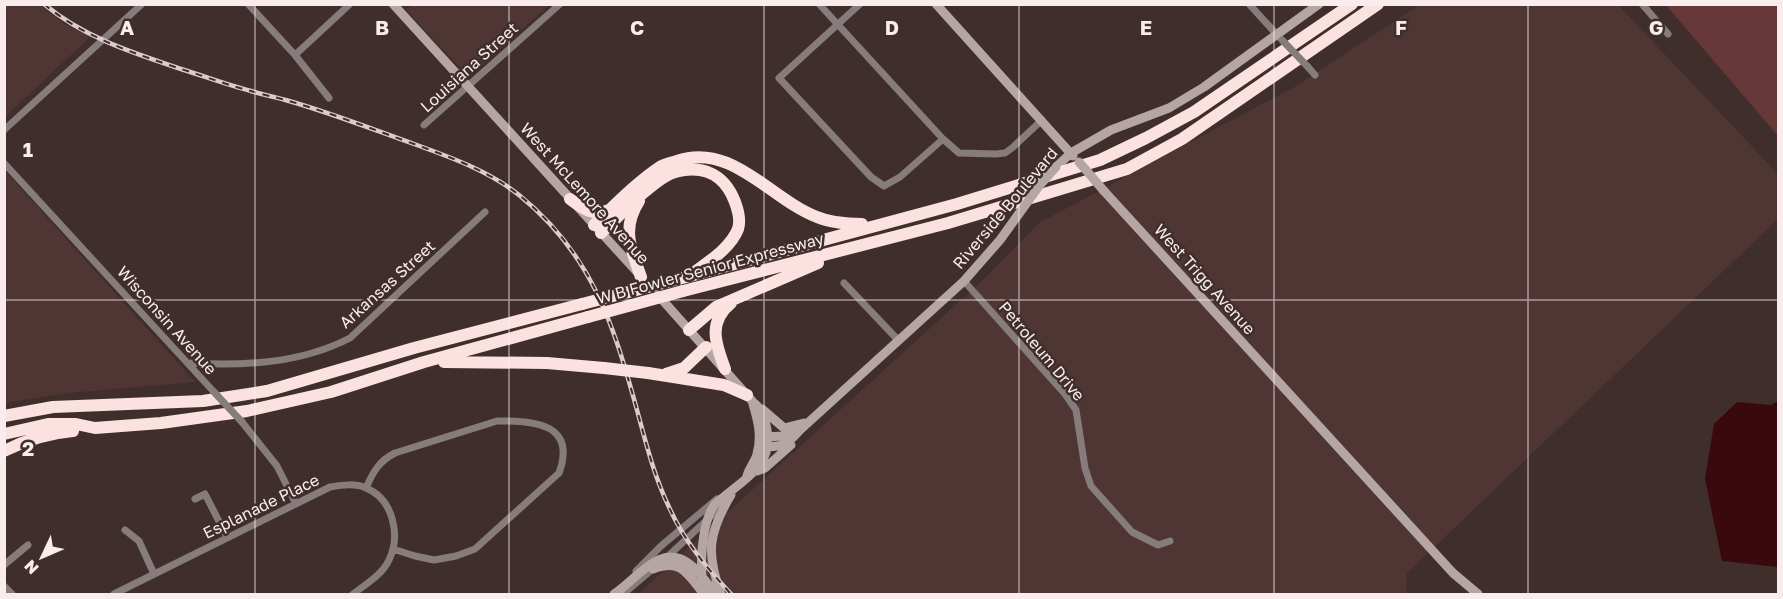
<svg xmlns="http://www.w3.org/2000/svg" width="1783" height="599" font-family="'Golos Text',sans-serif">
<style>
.built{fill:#4f3635}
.green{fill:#673838}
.water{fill:#3a090d}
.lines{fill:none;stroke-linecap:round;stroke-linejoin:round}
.street{stroke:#867c7c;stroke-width:7}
.secondary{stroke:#b5a6a5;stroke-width:9}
.highway{stroke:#fbe2e1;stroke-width:12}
.rail-casing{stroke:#dacccc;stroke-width:4.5}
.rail{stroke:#402e2d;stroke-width:2;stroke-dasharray:7;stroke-linecap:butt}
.street-bridge{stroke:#867c7c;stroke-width:7}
.secondary-bridge{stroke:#b5a6a5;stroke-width:9}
.highway-bridge{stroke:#fbe2e1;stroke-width:12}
.grid{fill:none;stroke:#f9ecec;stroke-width:1.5;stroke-opacity:0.55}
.labels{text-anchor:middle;stroke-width:5;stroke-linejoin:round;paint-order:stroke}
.street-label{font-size:16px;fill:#f9ecec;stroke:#402e2d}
.grid-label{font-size:20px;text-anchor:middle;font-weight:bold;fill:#f9ecec;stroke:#402e2d;stroke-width:5;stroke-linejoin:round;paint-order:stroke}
</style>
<rect width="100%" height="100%" fill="#402e2d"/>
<path class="built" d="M5 4 39 5 66 25 91 36 5 117Z
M412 5V4L549 5 472 74 462 70 406 10Z
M1419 5H1618L1778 174V219L1407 573 1406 594H638L983 280 1039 223 1298 85Z
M4 171H5L195 382 68 393 5 403Z"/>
<path class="green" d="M1666 5H1778V136Z"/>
<path class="water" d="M1778 401V567L1722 561 1705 479 1714 424 1737 402 1771 405Z"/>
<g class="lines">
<path class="street" d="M248 4 295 55 329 98
M819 4 943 139 959 153 996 154 1005 153 1012 148 1042 120
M860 4 779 78 871 177 884 186 900 177 943 139
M1249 4 1280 38
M1642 4 1668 34
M295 55 350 4
M1308 67 1315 75
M424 125 560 4
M4 130 142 4
M4 163 214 392
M964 281 1065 394 1076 410 1085 468 1091 486 1132 532 1158 545 1170 541
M844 283 898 340
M188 363C242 366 300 364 350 338L485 212
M242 422 277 466 296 504
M366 488C373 472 379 461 395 453L497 421C534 420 577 424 559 473L475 549 456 556 434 560 415 556 393 549
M195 499 205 494 227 537
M125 530 139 541 154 574
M666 558 724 504
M4 565 28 545
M636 571 661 546 717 499
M4 586 12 594
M114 594 330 487C342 485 355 483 366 488 393 499 401 535 389 560 382 575 366 584 353 594
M623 594 655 567"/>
<path class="secondary" d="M393 4 638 273
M936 4 1073 156
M1056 167 1071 153 1111 130 1169 108 1204 87 1319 4
M1104 191 1453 573 1478 594
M658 295 753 402C762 409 765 418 767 430 773 463 748 477 726 495 723 498 718 501 715 504 701 523 698 573 706 594
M762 409 784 428 804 423
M764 437 783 436 798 431
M759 446C780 448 786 446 800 430L964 281 1000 240 1018 215
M757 471 765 468 791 445
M747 476C749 468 755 462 757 454 762 436 758 421 753 404
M653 569C682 558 687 574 704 594
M614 594C637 579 660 543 688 563 699 570 707 584 716 594
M721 594C706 554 708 533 731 495"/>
<path class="highway" d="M570 199C583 209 593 216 609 210
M639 201C621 229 631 249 641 277
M594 225C615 205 636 183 660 167 665 164 671 163 677 161 732 142 770 199 817 217 831 223 847 224 862 224
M601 233C617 218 653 180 672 173 701 164 724 173 735 202 738 210 741 220 738 229 731 247 711 260 696 271
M671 281 957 204 1100 160 1146 138 1194 112 1352 4
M683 291 948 223 1127 169 1182 139 1378 4
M689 330 716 307 818 263
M444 362 547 363 604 368
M725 369C716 345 707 322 731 303
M648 373 724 385 747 395
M666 374 684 368 706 347
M4 416 53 407 203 401 267 391 414 348 582 304
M4 434 48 424H76L95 428 161 423 247 411 331 392 424 362 588 317
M4 451C26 440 49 433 73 431"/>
<defs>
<path id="rail" d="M44 4C83 37 133 53 181 69 204 76 227 85 251 91 263 95 276 97 289 101 331 113 372 129 414 144 450 157 489 171 519 195 592 254 613 323 637 410 646 443 654 476 669 507 684 541 707 568 731 594"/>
</defs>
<use href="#rail" class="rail-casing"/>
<use href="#rail" class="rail"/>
<path class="street-bridge" d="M1282 40 1308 67
M214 392 242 422"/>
<path class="secondary-bridge" d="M1079 162 1104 191
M1018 215 1039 186 1056 167"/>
<path class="highway-bridge" d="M582 304 671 281
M588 317 683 291
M604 368 648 373"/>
</g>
<path class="grid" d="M255 4V594M509 4V594M764 4V594M1019 4V594M1274 4V594M1528 4V594M4 300H1778"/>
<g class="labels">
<g class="street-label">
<text transform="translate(469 67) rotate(-42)" y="6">Louisiana Street</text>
<text transform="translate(585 193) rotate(48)" y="6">West McLemore Avenue</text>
<text transform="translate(1005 208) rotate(-50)" y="6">Riverside Boulevard</text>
<text transform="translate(710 268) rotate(-15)" y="6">W B Fowler Senior Expressway</text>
<text transform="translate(1205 279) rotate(48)" y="6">West Trigg Avenue</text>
<text transform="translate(387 284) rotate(-42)" y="6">Arkansas Street</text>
<text transform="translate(167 320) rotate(48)" y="6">Wisconsin Avenue</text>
<text transform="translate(1042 351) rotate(50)" y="6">Petroleum Drive</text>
<text transform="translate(261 506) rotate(-26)" y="6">Esplanade Place</text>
</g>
</g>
<g class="grid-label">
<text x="127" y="35">A</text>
<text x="382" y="35">B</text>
<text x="637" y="35">C</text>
<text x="892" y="35">D</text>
<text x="1146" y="35">E</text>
<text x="1401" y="35">F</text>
<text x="1656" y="35">G</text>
<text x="28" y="157">1</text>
<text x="28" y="456">2</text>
</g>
<rect width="1783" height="599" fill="none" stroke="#f9ecec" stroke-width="12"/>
<g transform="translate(42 557) rotate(226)" stroke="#402e2d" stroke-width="4.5" paint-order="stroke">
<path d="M0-4.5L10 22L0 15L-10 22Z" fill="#f9ecec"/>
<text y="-9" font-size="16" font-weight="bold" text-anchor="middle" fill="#f9ecec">N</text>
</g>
</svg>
